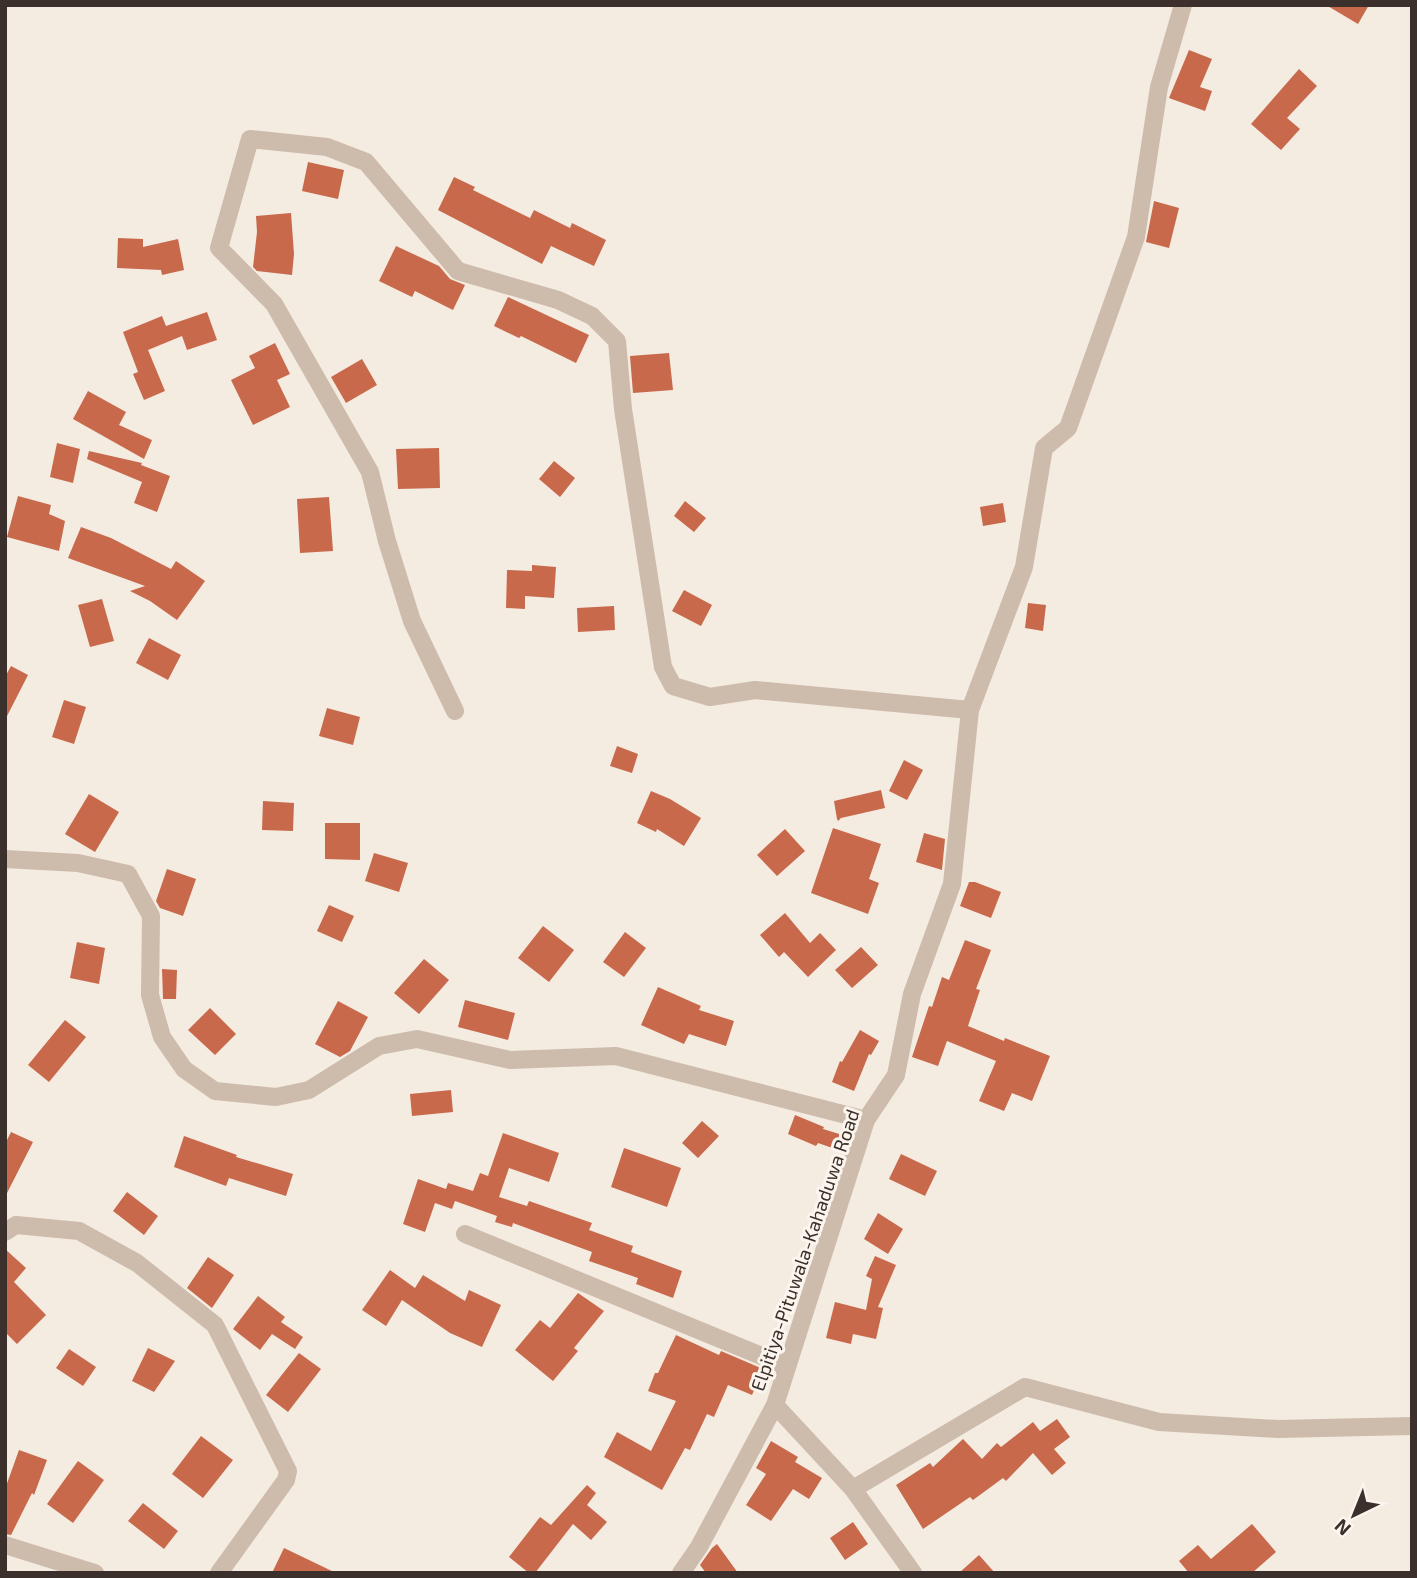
<svg xmlns="http://www.w3.org/2000/svg" width="1417" height="1578" font-family="'Exo 2',sans-serif">
<style>
.building{fill:#c8694b}
.lines{fill:none;stroke-linecap:round;stroke-linejoin:round}
.minor{stroke:#cdbbac;stroke-width:18}
.labels{text-anchor:middle;stroke-width:6;stroke-linejoin:round;paint-order:stroke}
.street-label{font-size:19px;fill:#3b302b;stroke:#fbf5ee}
</style>
<rect width="100%" height="100%" fill="#f4ebe1"/>
<path class="building" d="M1326 5H1369L1358 24Z
M1189 50 1212 59 1200 87 1212 91 1205 111 1169 98Z
M1299 69 1317 86 1287 118 1300 129 1281 150 1251 124Z
M308 162 344 170 338 199 302 191Z
M454 177 475 187 473 190 530 218 534 210 570 228 572 223 606 240 594 266 551 246 542 264 438 210Z
M1154 201 1179 208 1169 248 1146 242Z
M291 213 294 254 292 275 257 271 253 267 257 232 256 216Z
M118 238 143 239V247L178 239 184 270 162 275 161 270 117 268Z
M396 246 439 266 450 279 465 285 453 310 415 291 412 297 379 281Z
M508 297 589 335 576 363 521 336 519 338 494 326Z
M207 312 217 340 187 350 182 336 148 350 165 391 144 400 133 374 138 372 123 332 162 316 166 326Z
M275 343 290 374 277 380 290 407 253 425 231 380 255 368 249 356Z
M669 353 673 390 633 393 630 356Z
M362 359 377 385 346 403 331 377Z
M88 391 126 412 119 425 152 440 144 459 73 419Z
M57 443 80 449 73 483 50 477Z
M439 448 440 488 398 489 396 449Z
M89 451 142 463 141 465 170 476 157 512 134 503 142 482 87 459Z
M554 461 575 478 560 497 539 479Z
M18 496 51 505 49 514 65 521 59 551 7 537Z
M329 497 333 551 300 553 297 499Z
M685 501 706 518 694 532 674 516Z
M1003 503 1006 522 983 526 980 507Z
M81 527 111 538 171 569 176 561 205 581 177 620 150 601 130 591 145 586 68 558Z
M532 565 556 567 554 598 525 596V609L506 608 507 570 532 571Z
M684 590 712 605 701 626 672 611Z
M102 599 114 641 90 647 78 605Z
M1028 603 1046 605 1043 631 1025 628Z
M614 606 615 630 578 632 577 608Z
M149 638 181 655 168 680 136 663Z
M11 666 28 675 5 720V677Z
M64 700 86 707 74 744 52 737Z
M327 708 360 717 353 745 319 736Z
M617 746 638 754 632 773 610 766Z
M904 760 923 770 907 800 889 791Z
M881 790 885 808 841 818 838 821 837 819 834 801Z
M651 791 670 799 701 818 684 846 657 829 656 832 637 823Z
M89 794 119 812 95 852 65 834Z
M263 801 294 803 293 831 262 830Z
M325 823H360V860L325 859Z
M833 828 881 844 869 879 879 883 868 914 811 893Z
M785 829 805 851 777 876 757 855Z
M924 833 945 839 942 870 916 862Z
M374 853 408 863 399 892 365 881Z
M167 869 196 879 183 916 160 908 156 901Z
M969 882H975L1001 892 991 918 960 906Z
M329 905 354 916 342 942 317 931Z
M785 913 810 943 820 933 836 950 808 977 784 952 779 957 760 935Z
M543 926 574 950 549 982 518 958Z
M625 932 646 948 624 977 603 962Z
M965 940 991 950 976 989 980 990 968 1026 1004 1041 1005 1038 1050 1056 1032 1101 1012 1093 1004 1111 979 1101 996 1061 947 1041 938 1066 912 1057 929 1006 932 1007 942 977 949 980Z
M77 942 105 948 99 984 70 978Z
M861 947 878 965 852 988 835 970Z
M424 959 449 980 419 1014 394 993Z
M162 969 177 970 176 999H163Z
M658 987 701 1006 699 1010 734 1021 726 1046 689 1034 684 1044 641 1025Z
M465 1000 515 1013 508 1040 458 1027Z
M338 1001 368 1017 350 1051 340 1057 315 1044Z
M210 1008 236 1034 215 1055 188 1030Z
M65 1020 86 1037 49 1082 28 1065Z
M860 1030 879 1041 871 1055 869 1054 854 1091 832 1082 840 1061 842 1062Z
M451 1090 453 1112 412 1116 410 1094Z
M795 1115 824 1127 823 1129 849 1137 844 1152 818 1143 816 1146 788 1134Z
M702 1121 719 1136 698 1158 682 1143Z
M11 1132 33 1142 5 1197V1144Z
M503 1133 559 1153 549 1182 509 1168 499 1197 527 1206 529 1201 592 1223 589 1230 633 1246 631 1252 682 1271 673 1298 636 1284 638 1278 589 1261 592 1252 513 1223 512 1227 495 1222 497 1216 455 1201 452 1209 435 1203 425 1232 403 1224 418 1179 446 1189 448 1183 473 1191 480 1173 488 1176Z
M184 1136 237 1155 236 1157 293 1174 286 1196 229 1178 226 1186 174 1167Z
M624 1148 681 1168 667 1207 611 1187Z
M901 1154 937 1171 925 1196 889 1179Z
M127 1192 158 1216 144 1235 113 1211Z
M878 1213 903 1229 888 1254 864 1239Z
M5 1249 26 1268 14 1282 46 1315 17 1344 5 1332Z
M875 1256 896 1265 878 1307 883 1308 876 1339 853 1334 851 1344 826 1338 835 1302 866 1310 872 1279 866 1276Z
M208 1257 234 1275 212 1308 187 1288Z
M390 1270 415 1288 423 1275 465 1301 469 1290 501 1305 482 1347 450 1333 402 1300 386 1326 362 1310Z
M578 1293 604 1311 574 1348 578 1351 553 1381 515 1350 540 1320 550 1328Z
M258 1296 285 1317 281 1322 303 1337 295 1349 272 1334 260 1350 233 1329Z
M676 1335 719 1355 721 1351 763 1369 752 1395 728 1385 714 1417 707 1414 690 1450 685 1448 662 1490 604 1457 617 1432 651 1451 676 1401 648 1391 655 1373H658Z
M148 1348 175 1361 154 1392 132 1381Z
M69 1349 96 1367 83 1386 56 1368Z
M299 1353 321 1369 288 1412 266 1395Z
M1057 1419 1070 1437 1054 1449 1066 1463 1052 1475 1033 1453 1006 1481 1003 1478 973 1500 970 1497 923 1529 896 1485 930 1463 933 1467 963 1439 982 1459 997 1443 1001 1447 1033 1422 1040 1431Z
M201 1436 233 1460 203 1498 172 1474Z
M771 1441 798 1457 795 1462 822 1478 809 1499 793 1489 771 1521 746 1505 766 1474 756 1468Z
M19 1450 47 1460 34 1495 32 1493 11 1535 5 1534V1489Z
M78 1461 104 1480 73 1523 47 1504Z
M587 1485 596 1493 587 1505 607 1522 591 1540 573 1524 535 1573H529L509 1557 540 1517 551 1525Z
M143 1503 178 1531 164 1549 128 1521Z
M853 1522 868 1544 845 1560 830 1538Z
M1252 1524 1276 1552 1252 1573H1189L1179 1561 1198 1545 1211 1559Z
M717 1544 738 1573H706L700 1565 712 1548Z
M284 1548 336 1573H272Z
M979 1555 995 1573H959Z"/>
<g class="lines">
<path class="minor" d="M455 711 412 621 387 541 370 472 274 304 219 248 250 139 327 147 366 162 458 271 558 300 592 316 617 341 623 409 663 667 673 686 710 697 755 690 970 710
M5 859 78 863 128 874 151 916 150 995 162 1037 184 1069 215 1091 276 1097 309 1090 379 1046 417 1039 510 1060 616 1056 866 1120
M5 1232 16 1225 79 1231 137 1263 215 1325 288 1471 286 1480 219 1573
M465 1234 786 1366
M775 1405 853 1489 913 1573
M853 1489 1025 1387 1159 1422 1278 1429 1412 1426
M5 1545 95 1573
M681 1573 699 1547 775 1405 866 1120 896 1075 912 994 952 884 970 710 1024 567 1044 448 1068 428 1136 237 1159 87 1183 5"/>
</g>
<g class="labels">
<g class="street-label">
<text transform="translate(805 1250) rotate(-71)" y="7">Elpitiya-Pituwala-Kahaduwa Road</text>
</g>
</g>
<rect width="1417" height="1578" fill="none" stroke="#3b302b" stroke-width="14"/>
<g transform="translate(1354 1515) rotate(223)" stroke="#fbf5ee" stroke-width="5" paint-order="stroke">
<path d="M0-5L12 26L0 18L-12 26Z" fill="#3b302b"/>
<text y="-10" font-size="19" font-weight="bold" text-anchor="middle" fill="#3b302b">N</text>
</g>
</svg>
